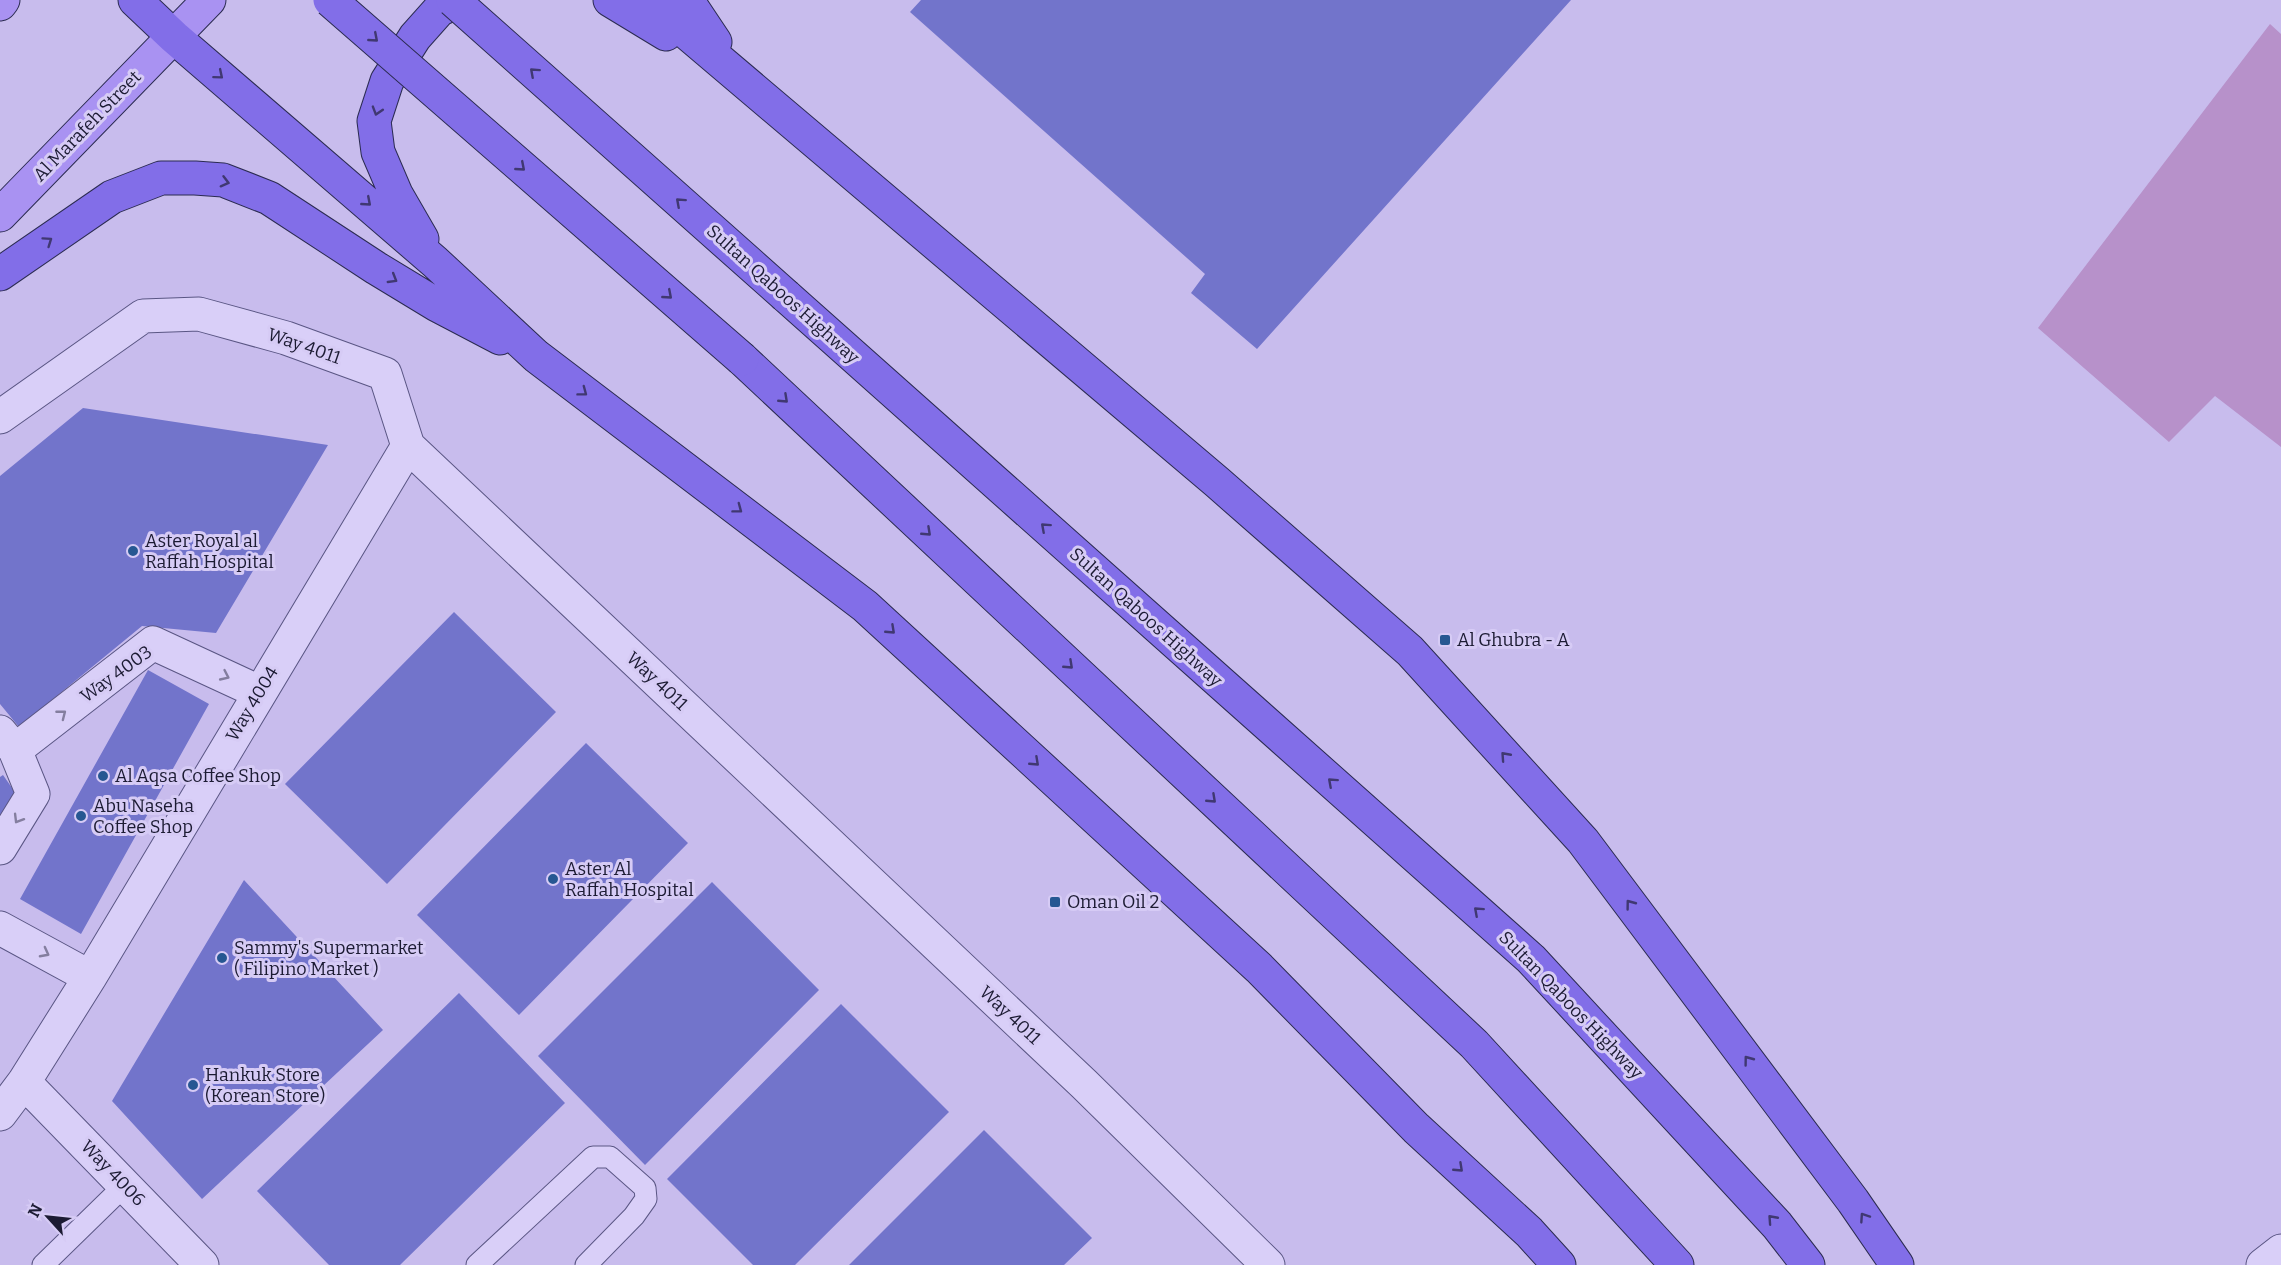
<svg xmlns="http://www.w3.org/2000/svg" width="2281" height="1265" font-family="Bitter,serif">
<style>
.green{fill:#b791ca}
.building{fill:#7274cb}
.lines{fill:none;stroke-linecap:round;stroke-linejoin:round}
.service-casing{stroke:#5a5684;stroke-width:23}
.minor-casing{stroke:#5a5684;stroke-width:35}
.primary-casing{stroke:#2b2b51;stroke-width:35}
.trunk-casing{stroke:#2b2b51;stroke-width:35}
.service{stroke:#d9cff8;stroke-width:21}
.minor{stroke:#d9cff8;stroke-width:33}
.primary{stroke:#a992f2;stroke-width:33}
.trunk{stroke:#826ee8;stroke-width:33}
.trunk-bridge-casing{stroke:#2b2b51;stroke-width:35;stroke-linecap:butt}
.trunk-bridge{stroke:#826ee8;stroke-width:33}
.oneway{stroke:#403872}
.oneway2{stroke:#847e9f}
.poi-dot{fill:#265792;stroke:#d6cbf5;stroke-width:2}
.labels{text-anchor:middle;stroke-width:6;stroke-linejoin:round;paint-order:stroke}
.street-label{font-size:18px;fill:#1c1b33;stroke:#d6cbf5}
.poi-label{font-size:18px;fill:#1c1b33;stroke:#d6cbf5;text-anchor:start}
</style>
<rect width="100%" height="100%" fill="#c8bced"/>
<path class="green" d="M2270 24 2281 34V447L2215 396 2169 442 2038 328Z"/>
<path class="building" d="M921 0H1571L1257 349 1191 293 1205 274 910 12Z
M83 408 328 445 216 633 142 626 19 727 0 704V476Z
M454 612 556 712 387 884 285 784Z
M148 670 209 704 81 934 20 899Z
M586 743 688 843 519 1015 417 915Z
M3 775 17 795 0 819V777Z
M244 880 383 1030 202 1199 112 1101Z
M712 882 819 990 645 1165 538 1056Z
M459 993 565 1103 400 1265H329L257 1191Z
M841 1004 949 1112 795 1265H753L667 1179Z
M984 1130 1092 1238 1064 1265H849Z"/>
<g class="lines">
<defs>
<path id="service" d="M43 1265 125 1185
M477 1265 593 1157H610L645 1188 646 1199 634 1216 586 1265"/>
<path id="minor" d="M0 417 143 316 199 314 286 338 385 374 408 446 1084 1084 1268 1265
M0 732 15 750 33 794 0 848
M15 750 153 643 259 692
M0 928 90 977
M24 1082 202 1265
M0 1114 24 1082 90 977 408 446
M2263 1265 2281 1251"/>
<path id="primary" d="M0 4 3 0
M0 215 209 0"/>
<path id="trunk" d="M135 0 174 37 435 262 536 356 865 606 1259 968 1416 1128 1529 1232 1559 1265
M610 0 666 34
M648 0 1217 482 1410 651 1583 841 1853 1201 1897 1265
M687 0 715 42
M422 239 396 194 378 152 374 121 387 81 415 37 439 10 459 0
M0 274 112 197 161 178H195L223 180 269 198 376 268 437 305 500 338
M786 296 1531 959 1777 1225 1808 1265
M742 359 1474 1044 1677 1265"/>
</defs>
<use href="#service" class="service-casing"/>
<use href="#minor" class="minor-casing"/>
<use href="#primary" class="primary-casing"/>
<use href="#trunk" class="trunk-casing"/>
<use href="#service" class="service"/>
<use href="#minor" class="minor"/>
<use href="#primary" class="primary"/>
<use href="#trunk" class="trunk"/>
<defs>
<path id="trunk-bridge" d="M330 0 742 359
M453 0 786 296"/>
</defs>
<use href="#trunk-bridge" class="trunk-bridge-casing"/>
<use href="#trunk-bridge" class="trunk-bridge"/>
</g>
<defs><path id="oneway-chevron" d="M-2-3.5L2.5 0L-2 3.5" fill="none" stroke-width="1.6" stroke-linecap="round" stroke-linejoin="round" transform="scale(1.5)"/></defs>
<g class="oneway">
<use href="#oneway-chevron" transform="translate(374 38) rotate(41)"/>
<use href="#oneway-chevron" transform="translate(534 72) rotate(-138)"/>
<use href="#oneway-chevron" transform="translate(219 75) rotate(40)"/>
<use href="#oneway-chevron" transform="translate(377 111) rotate(107)"/>
<use href="#oneway-chevron" transform="translate(521 167) rotate(41)"/>
<use href="#oneway-chevron" transform="translate(225 182) rotate(15)"/>
<use href="#oneway-chevron" transform="translate(367 202) rotate(41)"/>
<use href="#oneway-chevron" transform="translate(680 202) rotate(-138)"/>
<use href="#oneway-chevron" transform="translate(48 241) rotate(-35)"/>
<use href="#oneway-chevron" transform="translate(393 279) rotate(31)"/>
<use href="#oneway-chevron" transform="translate(668 295) rotate(41)"/>
<use href="#oneway-chevron" transform="translate(583 392) rotate(37)"/>
<use href="#oneway-chevron" transform="translate(784 399) rotate(43)"/>
<use href="#oneway-chevron" transform="translate(738 509) rotate(37)"/>
<use href="#oneway-chevron" transform="translate(1045 527) rotate(-138)"/>
<use href="#oneway-chevron" transform="translate(927 532) rotate(43)"/>
<use href="#oneway-chevron" transform="translate(891 630) rotate(43)"/>
<use href="#oneway-chevron" transform="translate(1069 665) rotate(43)"/>
<use href="#oneway-chevron" transform="translate(1505 756) rotate(-132)"/>
<use href="#oneway-chevron" transform="translate(1035 762) rotate(43)"/>
<use href="#oneway-chevron" transform="translate(1332 782) rotate(-138)"/>
<use href="#oneway-chevron" transform="translate(1212 799) rotate(43)"/>
<use href="#oneway-chevron" transform="translate(1630 904) rotate(-127)"/>
<use href="#oneway-chevron" transform="translate(1478 911) rotate(-138)"/>
<use href="#oneway-chevron" transform="translate(1748 1060) rotate(-127)"/>
<use href="#oneway-chevron" transform="translate(1459 1168) rotate(43)"/>
<use href="#oneway-chevron" transform="translate(1864 1217) rotate(-124)"/>
<use href="#oneway-chevron" transform="translate(1772 1219) rotate(-132)"/>
</g>
<g class="oneway2">
<use href="#oneway-chevron" transform="translate(225 676) rotate(25)"/>
<use href="#oneway-chevron" transform="translate(62 714) rotate(-38)"/>
<use href="#oneway-chevron" transform="translate(18 819) rotate(121)"/>
<use href="#oneway-chevron" transform="translate(45 953) rotate(28)"/>
</g>
<g class="poi-dot">
<circle cx="133" cy="551" r="6"/>
<rect x="1439" y="634" width="12" height="12" rx="3"/>
<circle cx="103" cy="776" r="6"/>
<circle cx="81" cy="816" r="6"/>
<circle cx="553" cy="879" r="6"/>
<rect x="1049" y="896" width="12" height="12" rx="3"/>
<circle cx="222" cy="958" r="6"/>
<circle cx="193" cy="1085" r="6"/>
</g>
<g class="labels">
<g class="street-label">
<text transform="translate(87 126) rotate(-46)" y="6">Al Marafeh Street</text>
<text transform="translate(783 294) rotate(42)" y="6">Sultan Qaboos Highway</text>
<text transform="translate(304 346) rotate(19)" y="6">Way 4011</text>
<text transform="translate(1146 617) rotate(42)" y="6">Sultan Qaboos Highway</text>
<text transform="translate(116 674) rotate(-36)" y="6">Way 4003</text>
<text transform="translate(657 681) rotate(43)" y="6">Way 4011</text>
<text transform="translate(252 704) rotate(-59)" y="6">Way 4004</text>
<text transform="translate(1571 1005) rotate(46)" y="6">Sultan Qaboos Highway</text>
<text transform="translate(1010 1015) rotate(43)" y="6">Way 4011</text>
<text transform="translate(113 1173) rotate(46)" y="6">Way 4006</text>
</g>
<g class="poi-label">
<text x="145" y="547">Aster Royal al<tspan x="145" dy="21">Raffah Hospital</tspan></text>
<text x="1457" y="646">Al Ghubra - A</text>
<text x="115" y="782">Al Aqsa Coffee Shop</text>
<text x="93" y="812">Abu Naseha<tspan x="93" dy="21">Coffee Shop</tspan></text>
<text x="565" y="875">Aster Al<tspan x="565" dy="21">Raffah Hospital</tspan></text>
<text x="1067" y="908">Oman Oil 2</text>
<text x="234" y="954">Sammy's Supermarket<tspan x="234" dy="21">( Filipino Market )</tspan></text>
<text x="205" y="1081">Hankuk Store<tspan x="205" dy="21">(Korean Store)</tspan></text>
</g>
</g>
<g transform="translate(48 1217) rotate(297)" stroke="#d6cbf5" stroke-width="4.5" paint-order="stroke">
<path d="M0-4.5L10 22L0 15L-10 22Z" fill="#1c1b33"/>
<text y="-9" font-size="16" font-weight="bold" text-anchor="middle" fill="#1c1b33">N</text>
</g>
</svg>
